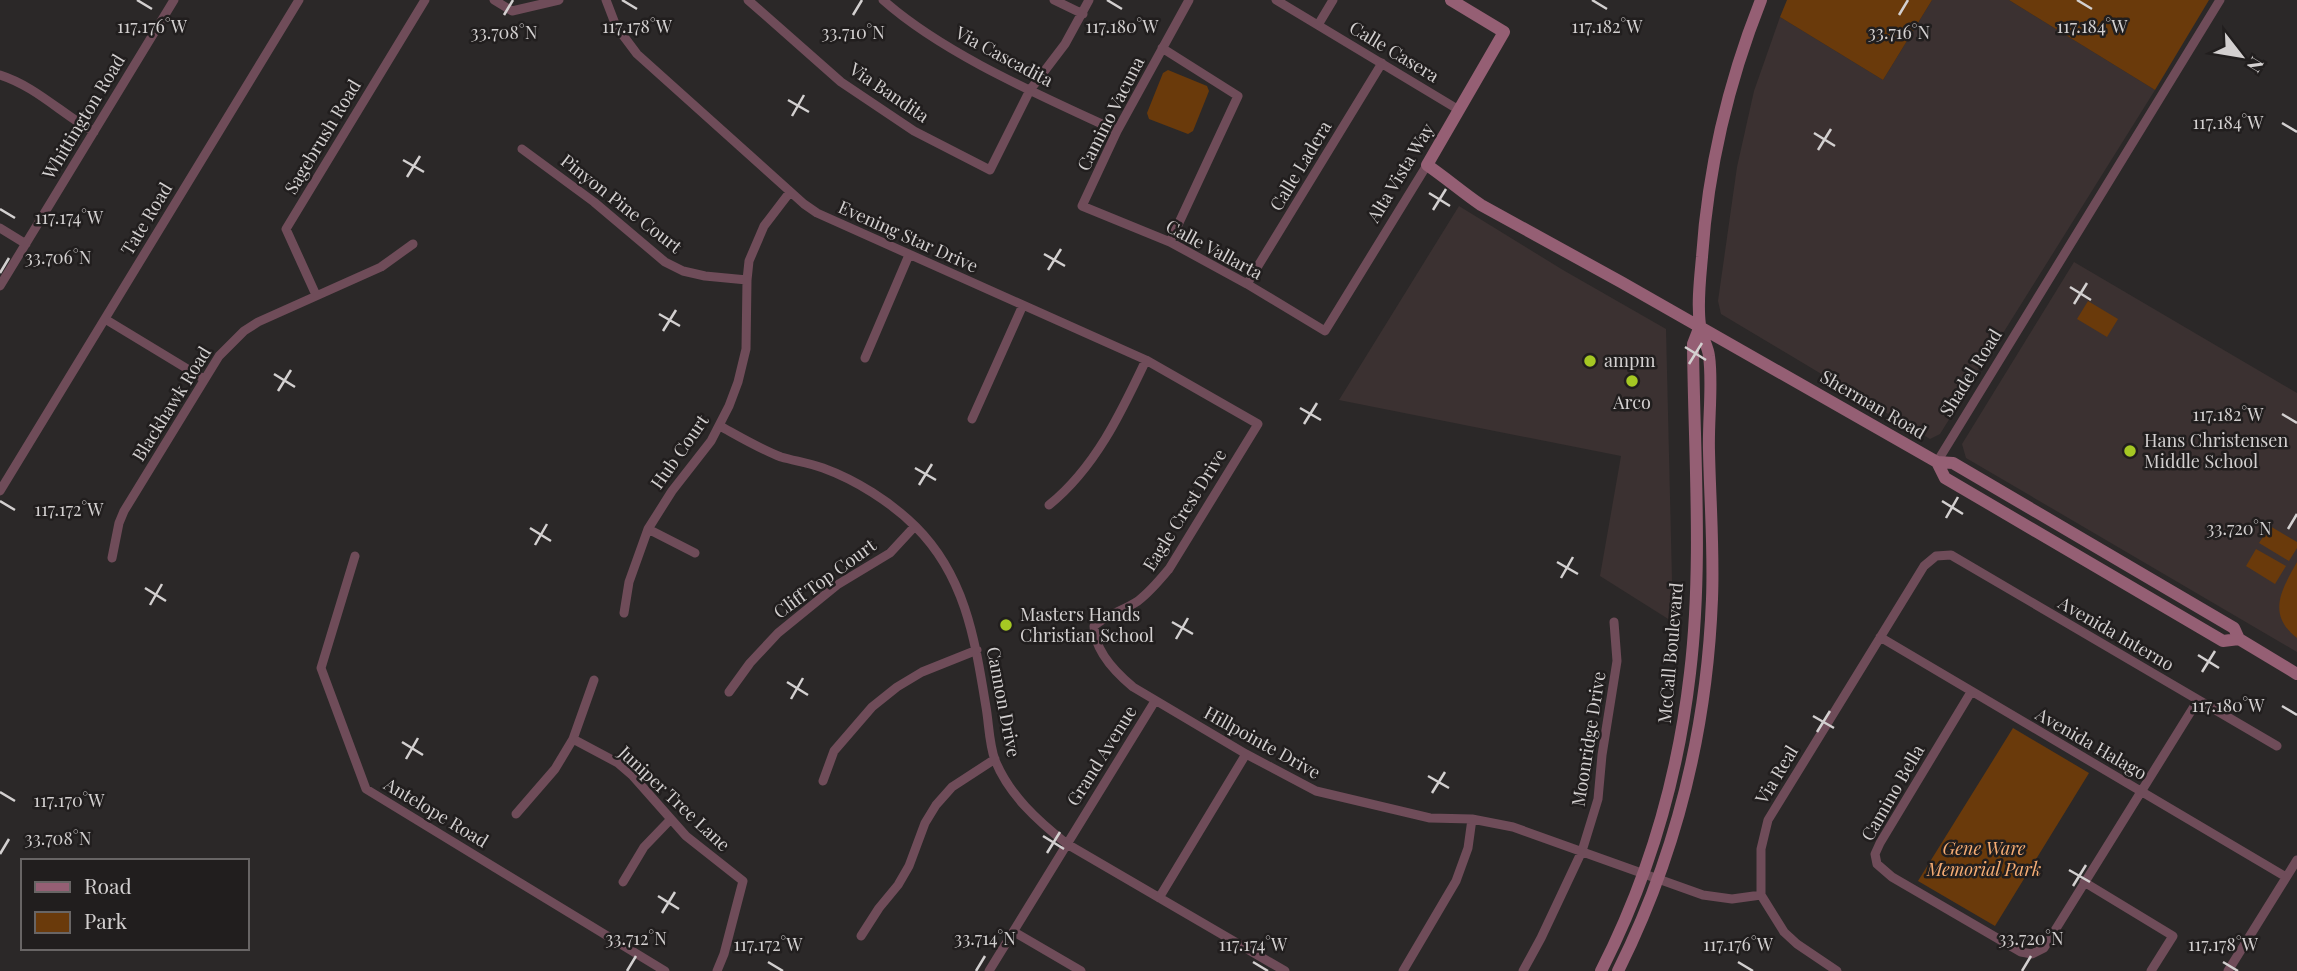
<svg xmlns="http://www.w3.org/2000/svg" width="2297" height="971" font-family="'Playfair Display',serif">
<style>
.built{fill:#3b3131}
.green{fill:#6a3a0b}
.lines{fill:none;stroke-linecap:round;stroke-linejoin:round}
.street{stroke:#6f4c59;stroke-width:9}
.secondary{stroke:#955f74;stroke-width:12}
.ticks{fill:none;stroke:#d3d0d0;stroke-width:2.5}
.poi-dot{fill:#a5c823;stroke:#211e1e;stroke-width:2.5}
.labels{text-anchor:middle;stroke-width:5;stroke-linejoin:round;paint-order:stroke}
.street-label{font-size:18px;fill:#d3d0d0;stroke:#211e1e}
.poi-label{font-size:18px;fill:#d3d0d0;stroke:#211e1e;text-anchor:start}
.park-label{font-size:18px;font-style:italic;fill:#f6ad74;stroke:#211e1e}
.ticks-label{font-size:18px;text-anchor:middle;fill:#d3d0d0;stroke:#211e1e;stroke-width:5;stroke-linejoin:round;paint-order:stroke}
</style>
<rect width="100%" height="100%" fill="#2b2828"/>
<path class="built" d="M1932 0H2009L2155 90 1940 434 1930 439 1721 314 1718 301 1737 167 1754 91 1780 17 1883 80Z
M1459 206 1563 270 1666 329 1673 622 1600 576 1621 456 1339 400Z
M2074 262 2297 393V652L1966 458 1962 444Z"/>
<path class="green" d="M1787 0H1932L1883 80 1780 17Z
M2009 0H2209L2155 90Z
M1168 70 1207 86 1209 91 1193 131 1188 134 1149 119 1147 113 1163 73Z
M2088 301 2118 319 2107 337 2077 319Z
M2270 526 2297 542V548L2289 561 2259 543Z
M2256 549 2286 566 2275 584 2246 566Z
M2297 562V638C2266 614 2282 589 2297 562Z
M2013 728 2089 773 1995 926 1918 881Z"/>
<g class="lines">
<path class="street" d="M494 0 512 11 559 0
M606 0 616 26 637 54 804 204 817 213 1146 360 1258 424 1169 569C1159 581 1150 592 1138 601 1123 611 1107 614 1094 626 1094 650 1115 672 1133 687L1246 754 1316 791 1430 818 1472 819 1513 827 1703 895 1732 899 1761 895
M748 0 841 82 914 131 990 170 1030 90 1065 44 1089 0
M883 0C945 55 1042 96 1117 131
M1054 0 1083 14
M1189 0 1117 131 1082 206 1170 242 1247 284 1325 331 1427 165
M1276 0 1459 110
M1318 25 1333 0
M1162 48 1238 96 1170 242
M0 75C35 86 62 114 94 132
M522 149 594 202 665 262 683 271 705 276 747 280
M0 228 26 244
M1247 284 1382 63
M0 286 174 0
M316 295 286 229 425 0
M105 319 204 379
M865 358 909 255
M972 419 1023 305
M720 426C740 437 760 449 781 457 795 461 809 463 823 468 856 480 891 502 916 527 966 577 975 641 986 707 989 724 989 744 995 760 1009 795 1038 821 1067 844L1285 971
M1937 462 2220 0
M0 491 299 0
M1049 505C1095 468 1121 413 1146 360
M648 529 695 553
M355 556 321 668 366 789 665 971
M112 558 119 523 124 511 219 356 244 331 258 322 381 267 413 244
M624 613 629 582 648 529 672 491 711 441 729 406 738 382 746 349 747 280 749 261 764 226 790 192
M1880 637 2286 877
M729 692 750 663 778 633 837 585 890 553 915 526
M1971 692 1880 843 1875 854 1877 864 1892 877 2021 952 2032 954 2044 948 2198 700
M573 739 618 763 632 775 686 836 743 881 724 954 717 971
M823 781 834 751 872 707 897 687 922 672 977 650
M516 814 555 769 573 739 594 680
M623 882 644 847 670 820
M2084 882 2173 936 2151 971
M1159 898 1246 754
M1014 932 1081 971
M861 936 879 908 898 885 909 866 925 823 936 805 952 787 995 759
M989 971 1155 701
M1403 971 1456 881 1468 848 1472 819
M1523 971 1541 938 1582 851 1598 799 1602 755 1617 661 1614 622
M1837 971 1797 944 1784 932 1761 895V849L1768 820 1924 566 1936 556 1951 555 2277 746
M2228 971 2297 860"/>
<path class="secondary" d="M1451 0 1504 32 1427 165C1446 178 1462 192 1481 205L1621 282 1937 462 1953 463 2234 628 2239 639 2297 674
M1937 462 1945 478 2223 641 2239 639
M1601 971C1649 877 1678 777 1690 673 1703 564 1694 453 1693 344L1700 326
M1618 971C1676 855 1707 729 1712 599 1714 550 1710 501 1709 451 1708 421 1713 384 1709 356 1708 346 1701 336 1700 325 1697 304 1700 279 1702 257 1708 168 1728 83 1761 0"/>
</g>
<path class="ticks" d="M137 0 152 9M622 0 637 9M1107 0 1122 9M1592 0 1607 9M2077 0 2092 9M504 15 513 0M853 15 862 0M1899 15 1908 0M788 100 809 112M792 116 804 95M2282 123 2297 132M1814 133 1835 146M1818 150 1831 129M403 160 424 172M407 177 420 156M1429 193 1450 206M0 209 15 218M1433 210 1446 189M1044 254 1065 266M1048 270 1061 249M0 273 9 258M2070 287 2091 300M2074 304 2087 283M659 314 680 326M663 331 676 310M1685 347 1706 360M1689 364 1702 343M274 374 295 387M278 391 291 370M1300 408 1321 420M2282 414 2297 423M1304 424 1317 403M915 468 936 480M919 485 932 464M0 501 15 510M1942 501 1963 514M1946 518 1958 497M530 528 551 541M2288 529 2297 514M535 545 547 524M1557 562 1578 574M1561 578 1573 557M145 588 166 601M150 605 162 584M1172 622 1193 634M1176 639 1188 618M2198 655 2219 668M2202 672 2215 651M787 682 808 695M791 699 803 678M2282 706 2297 715M1813 716 1834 728M1817 732 1830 711M402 742 423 755M406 759 418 738M1428 776 1449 788M0 792 15 801M1432 793 1445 772M1043 836 1064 849M1047 853 1060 832M0 854 9 839M2069 870 2090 882M2073 886 2086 865M658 896 679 909M662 913 675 892M768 962 783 971M1253 962 1268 971M1738 962 1753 971M2223 962 2238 971M627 971 636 956M976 971 985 956M2022 971 2031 956"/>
<g class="poi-dot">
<circle cx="1590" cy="361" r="7"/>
<circle cx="1632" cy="381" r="7"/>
<circle cx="2130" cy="451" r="7"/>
<circle cx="1006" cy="625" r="7"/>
</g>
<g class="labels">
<g class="street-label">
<text transform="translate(1394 52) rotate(31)" y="6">Calle Casera</text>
<text transform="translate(1004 57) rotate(28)" y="6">Via Cascadita</text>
<text transform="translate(889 93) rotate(34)" y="6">Via Bandita</text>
<text transform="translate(1111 114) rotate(-63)" y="6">Camino Vacuna</text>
<text transform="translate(84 117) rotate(-59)" y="6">Whittington Road</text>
<text transform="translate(323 137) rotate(-59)" y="6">Sagebrush Road</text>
<text transform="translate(1301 166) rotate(-59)" y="6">Calle Ladera</text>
<text transform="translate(1401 173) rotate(-59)" y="6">Alta Vista Way</text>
<text transform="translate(621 204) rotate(38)" y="6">Pinyon Pine Court</text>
<text transform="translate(147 219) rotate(-59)" y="6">Tate Road</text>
<text transform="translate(908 237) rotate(24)" y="6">Evening Star Drive</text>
<text transform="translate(1214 250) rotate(28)" y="6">Calle Vallarta</text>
<text transform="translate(1971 373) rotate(-58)" y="6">Shadel Road</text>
<text transform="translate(172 404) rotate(-58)" y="6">Blackhawk Road</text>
<text transform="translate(1873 405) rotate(30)" y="6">Sherman Road</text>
<text transform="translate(680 452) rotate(-55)" y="6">Hub Court</text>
<text transform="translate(1185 510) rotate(-58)" y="6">Eagle Crest Drive</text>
<text transform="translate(825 579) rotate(-36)" y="6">Cliff Top Court</text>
<text transform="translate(2116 634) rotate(30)" y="6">Avenida Interno</text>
<text transform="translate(1671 653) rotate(-85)" y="6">McCall Boulevard</text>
<text transform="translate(1003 702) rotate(79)" y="6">Cannon Drive</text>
<text transform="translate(1589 739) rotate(-81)" y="6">Moonridge Drive</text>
<text transform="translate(1262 743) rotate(29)" y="6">Hillpointe Drive</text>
<text transform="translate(2091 744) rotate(30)" y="6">Avenida Halago</text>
<text transform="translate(1102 756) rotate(-58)" y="6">Grand Avenue</text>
<text transform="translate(1777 775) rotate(-59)" y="6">Via Real</text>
<text transform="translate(1893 793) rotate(-60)" y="6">Camino Bella</text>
<text transform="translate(674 799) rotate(43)" y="6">Juniper Tree Lane</text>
<text transform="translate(436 813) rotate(31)" y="6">Antelope Road</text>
</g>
<g class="poi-label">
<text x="1604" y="367">ampm</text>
<text x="1632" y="409" text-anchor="middle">Arco</text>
<text x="2144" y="447">Hans Christensen<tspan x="2144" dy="21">Middle School</tspan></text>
<text x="1020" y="621">Masters Hands<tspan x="1020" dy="21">Christian School</tspan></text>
</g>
<g class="park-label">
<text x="1984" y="855">Gene Ware<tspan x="1984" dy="21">Memorial Park</tspan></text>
</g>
</g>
<g class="ticks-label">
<text x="152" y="33">117.176°W</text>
<text x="637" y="33">117.178°W</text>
<text x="1122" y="33">117.180°W</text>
<text x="2092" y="33">117.184°W</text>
<text x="1607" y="33">117.182°W</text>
<text x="853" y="39">33.710°N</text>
<text x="1899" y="39">33.716°N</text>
<text x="504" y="39">33.708°N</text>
<text x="2228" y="129">117.184°W</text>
<text x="69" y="224">117.174°W</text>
<text x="58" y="264">33.706°N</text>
<text x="2228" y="421">117.182°W</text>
<text x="69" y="516">117.172°W</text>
<text x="2239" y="535">33.720°N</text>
<text x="2228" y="712">117.180°W</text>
<text x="69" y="807">117.170°W</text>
<text x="58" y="845">33.708°N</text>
<text x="636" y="945">33.712°N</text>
<text x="985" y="945">33.714°N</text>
<text x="2031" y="945">33.720°N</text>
<text x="768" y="951">117.172°W</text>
<text x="1253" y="951">117.174°W</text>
<text x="1738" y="951">117.176°W</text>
<text x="2223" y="951">117.178°W</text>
</g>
<rect x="21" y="859" width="228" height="91" fill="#211e1e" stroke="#686565" stroke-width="2"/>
<rect x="35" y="882" width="35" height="10" fill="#955f74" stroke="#686565" stroke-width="2"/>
<text x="84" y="894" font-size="21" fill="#d3d0d0">Road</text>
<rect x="35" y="912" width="35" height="21" fill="#6a3a0b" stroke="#686565" stroke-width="2"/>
<text x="84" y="929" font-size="21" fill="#d3d0d0">Park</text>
<g transform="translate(2241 56) rotate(121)" stroke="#211e1e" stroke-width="5" paint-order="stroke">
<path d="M0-5L12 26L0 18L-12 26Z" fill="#d3d0d0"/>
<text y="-10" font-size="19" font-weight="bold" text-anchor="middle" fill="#d3d0d0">N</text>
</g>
</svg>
